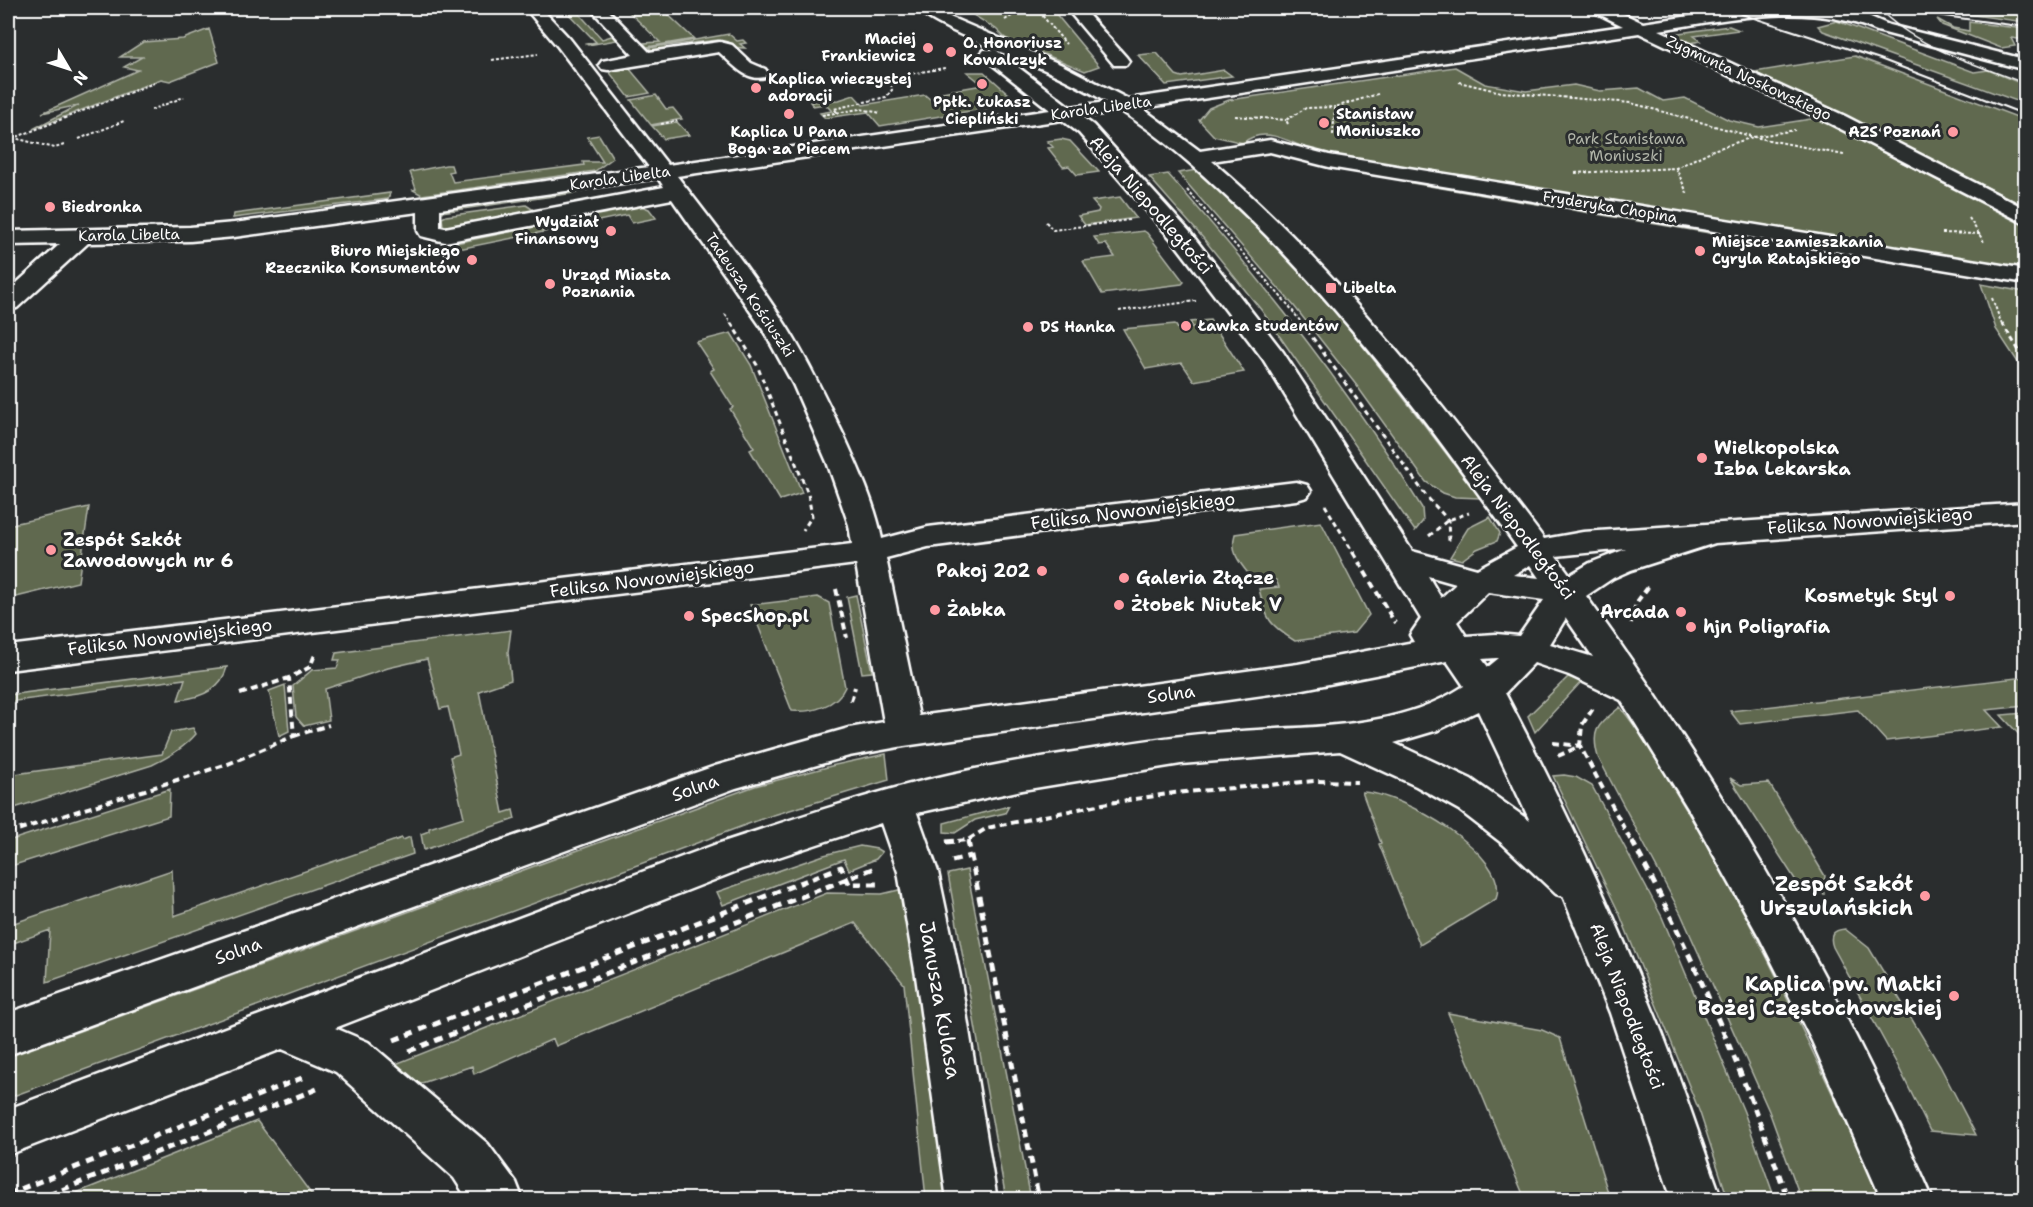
<svg xmlns="http://www.w3.org/2000/svg" width="2033" height="1207" font-family="'Shantell Sans',sans-serif">
<style>
.green{fill:#606950;stroke:#b0b4a8;stroke-width:1.5}
.lines{fill:none;stroke-linecap:round;stroke-linejoin:round}
.minor-casing{stroke:#fff;stroke-width:5}
.path-far3{stroke:#fff;stroke-width:2;stroke-dasharray:3 2;stroke-linecap:butt}
.path-far2{stroke:#fff;stroke-width:3;stroke-dasharray:5 4;stroke-linecap:butt}
.path-far1{stroke:#fff;stroke-width:4;stroke-dasharray:7 4.5;stroke-linecap:butt}
.path{stroke:#fff;stroke-width:5;stroke-dasharray:8 6;stroke-linecap:butt}
.minor{fill:#2a2d2e;fill-rule:evenodd}
.tram{stroke:#fff;stroke-width:1.5}
.rail{stroke:#fff;stroke-width:2}
.poi-dot{fill:#ff9aa2;stroke:#2a2d2e;stroke-width:2}
.labels{text-anchor:middle;stroke-width:6;stroke-linejoin:round;paint-order:stroke}
.far-poi-label{font-size:15px;font-weight:bold;fill:#fff;stroke:#2a2d2e;text-anchor:start}
.far-street-label{font-size:15px;fill:#fff;stroke:#2a2d2e}
.far-park-label{font-size:15px;fill:#b0b4a8;stroke:#2a2d2e}
.street-label{font-size:18px;fill:#fff;stroke:#2a2d2e}
.poi-label{font-size:18px;font-weight:bold;fill:#fff;stroke:#2a2d2e;text-anchor:start}
.near-poi-label{font-size:21px;font-weight:bold;fill:#fff;stroke:#2a2d2e;text-anchor:end}
.near-street-label{font-size:21px;fill:#fff;stroke:#2a2d2e}
</style>
<rect width="100%" height="100%" fill="#2a2d2e"/>
<filter id="ink" filterUnits="userSpaceOnUse"><feTurbulence type="fractalNoise" baseFrequency=".0167" numOctaves="2"/><feDisplacementMap in="SourceGraphic" scale="12" xChannelSelector="R" yChannelSelector="G"/><feConvolveMatrix kernelMatrix="1 2 1 2 8 2 1 2 1" color-interpolation-filters="sRGB"/></filter>
<g filter="url(#ink)">
<path class="green" d="M563 8H574L602 39 615 35 617 40 588 45 586 44 596 42Z
M625 8H661L694 39 647 47 644 43 660 42Z
M962 8H1051L1099 66 1085 71 1005 38 996 29Z
M1967 9 2025 15V22L1965 14Z
M1937 19 1953 28 1969 31V22L2025 29V40L2011 38 2015 46 2001 48 1942 25Z
M1837 21 1974 72 1988 70 2025 85V104L1823 31 1818 26Z
M1729 26 1739 30 1694 36 1701 41 1690 43 1672 34Z
M209 29 219 62 170 81 161 79 33 129 79 105 42 113 138 70 124 67 142 57H120L143 42 183 39Z
M729 34 737 41 743 40 746 43 740 44 745 48 727 47 718 40 665 46 669 51 654 52 649 48Z
M1157 53 1176 75 1182 77 1224 70 1232 76 1166 85 1138 55Z
M1855 56 2025 120V206L1754 72Z
M1455 67 1485 84 1526 91 1574 85 1600 91 1639 88 1663 101 1685 98 1729 120 1759 127 1817 118 2025 226V271L1313 152C1292 142 1264 125 1243 143L1214 136 1199 120 1209 108 1229 100Z
M611 68 613 71 629 68 650 93 629 97 607 69Z
M967 72H984L1019 103 880 126 868 112 825 118 820 113 832 111 825 104 813 106 810 102 839 100 854 95 863 105 925 95 931 100 948 98 942 92 983 85Z
M656 95 666 109 673 108 682 119 651 125 631 100Z
M677 122 689 135 664 139 652 126Z
M599 135 613 158 595 171 422 195 413 190 416 189 410 172 446 165H451L453 171 449 172 453 182 584 165 583 162H603L587 137Z
M1061 139 1070 141 1099 172 1077 175 1069 166 1063 167 1048 148 1053 147 1047 141Z
M1197 170C1217 188 1239 206 1258 225 1339 310 1409 405 1480 498L1455 497 1443 493 1426 482 1357 386 1294 306 1178 173Z
M1168 174C1262 279 1348 388 1422 508L1423 521 1415 531 1262 311 1203 238 1149 177Z
M1406 179 1555 204 1554 207 1405 182Z
M581 190 582 192 442 212V210Z
M390 193 388 199 233 218 234 214Z
M1120 197 1136 218 1085 225 1078 216 1098 212 1099 209 1092 201Z
M526 205 537 212 450 229 443 225 442 218 446 216Z
M641 206 649 209 656 218 632 223 627 215 579 225 576 222 590 219 589 216Z
M1573 207 1716 230V234L1572 210Z
M539 226 542 231 553 230 434 254 431 248Z
M1144 231 1147 233 1184 282 1182 284 1102 294 1083 261 1115 257 1106 244 1099 245 1094 237Z
M1981 284 2025 292V373L1996 329Z
M1210 320 1244 372 1194 381 1182 363 1146 369 1123 329 1175 324 1178 329 1193 327 1190 322Z
M731 333 751 365 802 493 780 500 750 450 754 448 730 409 733 407 710 371 714 369 696 342Z
M89 507 78 582 8 599V525Z
M1490 517 1500 533 1497 541 1477 549 1462 560 1450 557 1468 528Z
M1321 522 1369 615 1354 633 1295 641C1269 625 1266 619 1259 589L1279 587 1276 580 1255 582C1243 566 1229 555 1235 534Z
M856 595 872 672 862 673 847 597Z
M818 597 829 603 845 687C837 706 811 713 792 711L750 605Z
M511 630 508 652 511 680 479 691 503 813 513 810 515 819 424 850 421 834 429 831V828L464 817 450 757 459 754 448 707 440 709 427 659 388 668 325 689 329 720 304 726 296 717 293 686 312 670 337 668 340 660H334L336 653Z
M227 667C221 690 200 698 178 700L185 679 8 702V695Z
M1568 677 1582 681 1535 732 1528 716Z
M2025 677V706L1986 710 2002 727 1886 741 1858 710 1740 724 1730 711Z
M285 685 289 731 279 736 269 691Z
M1620 707C1645 737 1664 773 1684 806 1760 931 1819 1067 1882 1199H1801L1769 1111 1681 914 1598 757C1590 728 1599 725 1620 707Z
M2025 713H2026L2025 741 2001 715Z
M193 728 196 734C184 748 169 757 152 765L8 810V775L162 754 171 732Z
M886 754 889 780 767 817 8 1098V1057L755 786 835 765Z
M1564 775 1576 777 1592 786 1662 917 1744 1112 1775 1199H1728L1700 1113 1620 915 1553 776Z
M1730 778 1741 785 1769 783 1825 876 1823 886 1824 894 1806 890 1798 884Z
M170 789 169 816 8 867V841Z
M1362 792C1400 792 1512 855 1496 899L1420 945 1379 844 1381 843Z
M1009 806 1005 813 975 820 955 833 944 832V823Z
M410 837 413 854 47 982 50 930 8 945V925L172 870 174 916 402 838 403 840Z
M860 846 877 849 882 852 876 859 849 870 844 859 723 905 717 892 824 855Z
M967 870 1031 1199H1006L948 874Z
M903 889 954 1199H926L904 984 855 923 556 1046 553 1039 474 1074 472 1066 410 1087 393 1065 827 893 882 894Z
M1845 929 1869 948 1940 1066 1976 1135 1930 1131 1899 1068 1833 947C1829 936 1832 930 1845 929Z
M1448 1013 1542 1030 1560 1038 1610 1199H1525Z
M257 1121 315 1199H61Z"/>
<g class="lines">
<defs>
<path id="minor" d="M525 8H541L570 39 668 165 1050 110 984 58 981 54 984 50H996L1070 107 1106 102C1087 90 1066 80 1045 70 1022 60 926 24 917 8H935L952 18 1060 64 1128 99 1623 26 1593 11 1591 8H1611L1643 23 1744 8H1850L1889 25 2024 59V67L2018 68 1877 31C1808 1 1731 19 1659 30L1845 116 2026 209V224L1831 124 1639 33 1142 108 1200 151 1270 140 1329 155 2026 269V283L1329 167 1270 152 1212 161C1340 271 1443 405 1544 539L1583 532 2026 503V521L1715 543 1631 570 1613 578 1586 596C1694 745 1790 902 1871 1067 1892 1111 1914 1155 1933 1200H1882L1812 1041 1760 938 1689 810 1621 700 1569 675 1534 663 1505 693C1559 796 1609 902 1653 1011 1679 1072 1699 1137 1722 1200H1672L1610 1013 1563 896 1556 894 1503 844 1459 810 1416 786 1340 751 1181 764 1022 790 917 813 938 872 960 976 997 1200H947L916 976 898 872 881 823 742 869 335 1028 368 1042 488 1144 516 1182 523 1200H468L454 1178 336 1072 282 1049 8 1155V1109L714 845C784 822 854 798 926 780 979 767 1033 758 1087 750 1129 743 1171 736 1213 733 1297 725 1391 734 1464 686L1447 661 1298 690 904 746 849 756 736 788 8 1055V1013L715 766 849 728 884 722 856 564 8 670V646L852 544 849 525 827 462 793 384 762 328 672 199 445 242 421 236 418 231V212L234 237 190 241 88 243 17 308 8 310V291L60 244 8 245V231L190 227 234 223 649 167 558 47ZM1121 111C1161 136 1196 168 1230 200 1340 303 1430 425 1517 547L1477 569 1412 551 1283 352 1189 231 1093 125 1082 117ZM1062 120 1079 133 1173 241 1263 359 1421 619 1410 635 1414 642 1298 664 919 716 886 558 928 547 1296 500 1307 497 1311 491 1307 485 1296 482 928 527 882 539C875 504 859 469 844 436 826 399 809 362 787 327 754 275 715 225 677 176ZM658 178 664 187 445 228 440 227V209ZM1626 549 1590 563 1570 575 1556 556ZM1530 565 1539 578 1513 575ZM1428 576 1456 584 1441 598ZM1488 592 1544 600 1519 636 1496 634 1466 636 1457 622ZM1566 618 1593 657 1550 644ZM1496 658H1499L1488 667 1482 659ZM1478 711 1530 821 1471 779 1394 743 1438 730Z
M590 8H606L649 52 720 42 732 45 751 63 765 69 768 73 765 77C746 82 732 63 719 52L608 70 602 69 599 65 602 61 633 55Z
M1066 8H1082L1126 57 1129 61 1126 65H1114Z"/>
</defs>
<use href="#minor" class="minor-casing"/>
<path class="path-far3" d="M1036 8 1066 44
M1005 20 1025 8
M492 60 538 54
M868 81 945 68
M1459 82 1501 92 1631 103 1754 137 1844 155
M151 110 184 97
M837 112 834 109 886 97 892 90 890 77
M822 115 860 109 881 113
M1235 116 1286 120
M661 124 677 121
M1288 124 1286 120 1306 108 1335 107
M1333 135 1335 107 1378 94
M79 139 124 121
M64 145 55 148 14 138 154 83
M1676 168 1688 195
M1575 173 1676 168 1713 150 1753 137 1795 130
M1187 190 1289 306 1303 325
M1969 218 1984 242
M1046 222 1053 230 1129 220
M1942 233 1981 234
M1992 298 2002 325
M1119 311 1196 301
M725 314 732 325"/>
<path class="path-far2" d="M731 323 757 365 808 494 812 516 803 530
M1302 323 1427 497 1448 520 1449 541
M2002 323 2026 362
M1325 505 1354 554
M1429 536 1448 520 1469 513"/>
<path class="path-far1" d="M1353 552 1395 623
M836 589 847 638
M1631 624 1636 603 1649 586
M240 694 289 678 310 667 316 652
M851 701 855 687
M294 736 329 725
M1553 743 1580 746 1632 843
M1558 756 1580 746 1582 725 1594 707
M8 833 228 764 294 736 289 678
M968 840 969 843
M946 842 968 840 987 828 1103 804 1174 793 1315 781 1357 782"/>
<path class="path" d="M968 841 1039 1200
M1632 841C1694 957 1745 1076 1788 1200
M946 842 956 841
M952 861 971 856
M1811 912 1829 911
M394 1040 841 867 849 884H881
M409 1051 877 867
M8 1194 302 1078
M36 1200 322 1087"/>
<use href="#minor" class="minor"/>
<path class="tram" d="M1878 8C1916 48 1976 64 2026 84
M1973 8 2026 13"/>
<path class="rail" d="M1723 8 1880 59 2026 115
M1884 8 2026 27"/>
</g>
</g>
<g class="poi-dot">
<circle cx="928" cy="48" r="6"/>
<circle cx="951" cy="52" r="6"/>
<circle cx="982" cy="84" r="6"/>
<circle cx="756" cy="88" r="6"/>
<circle cx="789" cy="114" r="6"/>
<circle cx="1324" cy="123" r="6"/>
<circle cx="1953" cy="132" r="6"/>
<circle cx="50" cy="207" r="6"/>
<circle cx="611" cy="231" r="6"/>
<circle cx="1700" cy="251" r="6"/>
<circle cx="472" cy="260" r="6"/>
<circle cx="550" cy="284" r="6"/>
<rect x="1325" y="282" width="12" height="12" rx="3"/>
<circle cx="1186" cy="326" r="6"/>
<circle cx="1028" cy="327" r="6"/>
<circle cx="1702" cy="458" r="6"/>
<circle cx="51" cy="550" r="6"/>
<circle cx="1042" cy="571" r="6"/>
<circle cx="1124" cy="578" r="6"/>
<circle cx="1950" cy="596" r="6"/>
<circle cx="1119" cy="605" r="6"/>
<circle cx="935" cy="610" r="6"/>
<circle cx="1681" cy="612" r="6"/>
<circle cx="689" cy="616" r="6"/>
<circle cx="1691" cy="627" r="6"/>
<circle cx="1925" cy="896" r="6"/>
<circle cx="1954" cy="996" r="6"/>
</g>
<g class="labels">
<g class="far-poi-label">
<text x="916" y="44" text-anchor="end">Maciej<tspan x="916" dy="17">Frankiewicz</tspan></text>
<text x="963" y="48">O. Honoriusz<tspan x="963" dy="17">Kowalczyk</tspan></text>
<text x="768" y="84">Kaplica wieczystej<tspan x="768" dy="17">adoracji</tspan></text>
<text x="982" y="107" text-anchor="middle">Ppłk. Łukasz<tspan x="982" dy="17">Ciepliński</tspan></text>
<text x="1336" y="119">Stanisław<tspan x="1336" dy="17">Moniuszko</tspan></text>
<text x="789" y="137" text-anchor="middle">Kaplica U Pana<tspan x="789" dy="17">Boga za Piecem</tspan></text>
<text x="1941" y="137" text-anchor="end">AZS Poznań</text>
<text x="62" y="212">Biedronka</text>
<text x="599" y="227" text-anchor="end">Wydział<tspan x="599" dy="17">Finansowy</tspan></text>
<text x="1712" y="247">Miejsce zamieszkania<tspan x="1712" dy="17">Cyryla Ratajskiego</tspan></text>
<text x="460" y="256" text-anchor="end">Biuro Miejskiego<tspan x="460" dy="17">Rzecznika Konsumentów</tspan></text>
<text x="562" y="280">Urząd Miasta<tspan x="562" dy="17">Poznania</tspan></text>
<text x="1343" y="293">Libelta</text>
<text x="1198" y="331">Ławka studentów</text>
<text x="1040" y="332">DS Hanka</text>
</g>
<g class="far-street-label">
<text transform="translate(1749 78) rotate(25)" y="5">Zygmunta Noskowskiego</text>
<text transform="translate(1101 108) rotate(-8)" y="5">Karola Libelta</text>
<text transform="translate(620 178) rotate(-8)" y="5">Karola Libelta</text>
<text transform="translate(1610 207) rotate(9)" y="5">Fryderyka Chopina</text>
<text transform="translate(129 235) rotate(-1)" y="5">Karola Libelta</text>
<text transform="translate(750 295) rotate(56)" y="5">Tadeusza Kościuszki</text>
</g>
<g class="far-park-label">
<text x="1626" y="144">Park Stanisława<tspan x="1626" dy="17">Moniuszki</tspan></text>
</g>
<g class="street-label">
<text transform="translate(1151 205) rotate(49)" y="6">Aleja Niepodległości</text>
<text transform="translate(1133 511) rotate(-7)" y="6">Feliksa Nowowiejskiego</text>
<text transform="translate(1870 521) rotate(-4)" y="6">Feliksa Nowowiejskiego</text>
<text transform="translate(1518 527) rotate(53)" y="6">Aleja Niepodległości</text>
<text transform="translate(652 579) rotate(-7)" y="6">Feliksa Nowowiejskiego</text>
<text transform="translate(170 637) rotate(-7)" y="6">Feliksa Nowowiejskiego</text>
<text transform="translate(1171 694) rotate(-8)" y="6">Solna</text>
<text transform="translate(695 788) rotate(-20)" y="6">Solna</text>
<text transform="translate(238 951) rotate(-20)" y="6">Solna</text>
<text transform="translate(1627 1006) rotate(69)" y="6">Aleja Niepodległości</text>
</g>
<g class="poi-label">
<text x="1714" y="454">Wielkopolska<tspan x="1714" dy="21">Izba Lekarska</tspan></text>
<text x="63" y="546">Zespół Szkół<tspan x="63" dy="21">Zawodowych nr 6</tspan></text>
<text x="1030" y="577" text-anchor="end">Pakoj 202</text>
<text x="1136" y="584">Galeria Złącze</text>
<text x="1938" y="602" text-anchor="end">Kosmetyk Styl</text>
<text x="1131" y="611">Żłobek Niutek V</text>
<text x="947" y="616">Żabka</text>
<text x="1669" y="618" text-anchor="end">Arcada</text>
<text x="701" y="622">SpecShop.pl</text>
<text x="1703" y="633">hjn Poligrafia</text>
</g>
<g class="near-poi-label">
<text x="1913" y="891">Zespół Szkół<tspan x="1913" dy="24">Urszulańskich</tspan></text>
<text x="1942" y="991">Kaplica pw. Matki<tspan x="1942" dy="24">Bożej Częstochowskiej</tspan></text>
</g>
<g class="near-street-label">
<text transform="translate(940 1000) rotate(80)" y="7">Janusza Kulasa</text>
</g>
</g>
<rect width="2033" height="1207" fill="none" stroke="#2a2d2e" stroke-width="30"/>
<rect x="15" y="15" width="2003" height="1177" fill="none" stroke="#fff" stroke-width="2" filter="url(#ink)"/>
<g transform="translate(69 69) rotate(129)" stroke="#2a2d2e" stroke-width="4.5" paint-order="stroke">
<path d="M0-4.5L10 22L0 15L-10 22Z" fill="#ffffff"/>
<text y="-9" font-size="16" font-weight="bold" text-anchor="middle" fill="#ffffff">N</text>
</g>
</svg>
